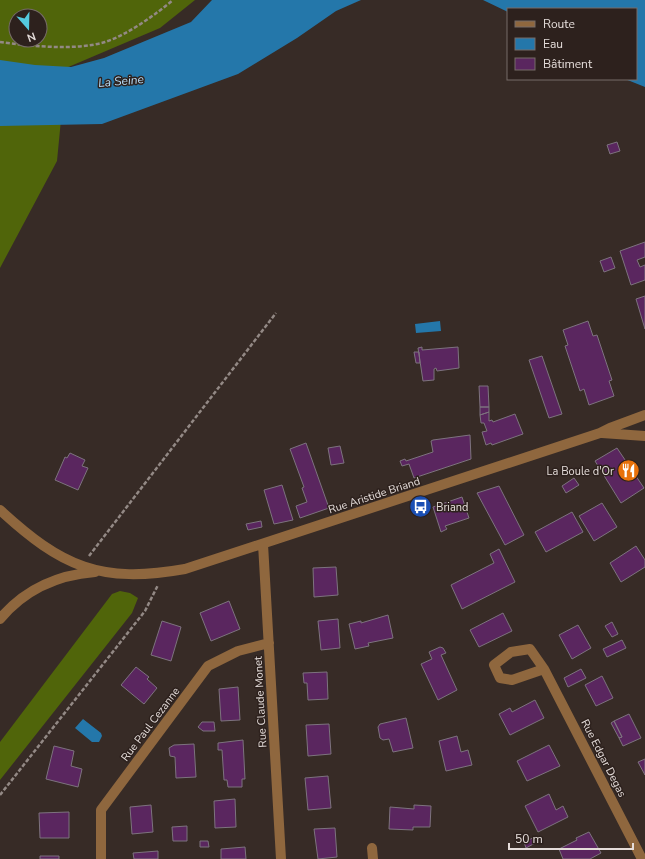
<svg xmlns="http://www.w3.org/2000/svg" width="645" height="859" font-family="'Nunito Sans',sans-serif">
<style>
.forest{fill:#50650a;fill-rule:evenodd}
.water{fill:#2477aa}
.building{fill:#5a265f;stroke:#7d737e}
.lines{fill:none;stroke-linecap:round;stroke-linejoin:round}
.path{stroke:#938985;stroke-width:2.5;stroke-dasharray:4 2;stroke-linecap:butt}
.minor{stroke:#8f673e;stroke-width:10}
.labels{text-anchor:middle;stroke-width:3;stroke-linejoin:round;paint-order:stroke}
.poi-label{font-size:11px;fill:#e5ddda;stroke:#2d211d;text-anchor:end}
.street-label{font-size:11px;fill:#e5ddda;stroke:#2d211d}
.water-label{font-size:12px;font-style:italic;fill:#b8defa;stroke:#2d211d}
</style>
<rect width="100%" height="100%" fill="#372b26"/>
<path class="forest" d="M0 0H195L160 28 66 68 57 161 0 268ZM16 16H40V40H16Z
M120 591 130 593 138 598 132 613 0 780V742L112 594Z"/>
<path class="water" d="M212 0H361L336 11 297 38 238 74 102 124 0 126V60L35 65 71 67 104 58 191 22Z
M483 0H645V87L625 79H636V9H508V12Z
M440 321 441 331 416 333 415 324Z
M83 719 101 733 102 736 99 742H92L75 728Z"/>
<path class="building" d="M617 142 620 151 610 154 607 145Z
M645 242V257L637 260 640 267 645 265V280L631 285 620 251Z
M611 257 615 268 604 272 600 261Z
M645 296V329L636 299Z
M588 321 593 336 597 335 612 380 609 381 614 396 589 405 584 389 580 391 565 346 568 345 563 330Z
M422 347V350L458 347 459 368 437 371 436 368 434 369V380L423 381 418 348Z
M414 352H419L420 363H416Z
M542 356 562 414 549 418 529 360Z
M479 386H488L489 407H480Z
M480 407H489V412L480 415Z
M489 412V421L492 420 493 422 515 414 523 434 492 445 491 443 486 445 482 432 487 431 484 423H481L480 415Z
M470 435 471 459 414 478 409 464 402 466 400 461 405 459 406 461 433 452 431 441 433 440Z
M306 443 329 508 300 518 296 506 307 502 302 488 304 487 290 449Z
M340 446 344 463 331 465 328 448Z
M617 448 644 488 621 503 595 461Z
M70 453 85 460 82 466 88 468 78 490 55 480 65 457 67 458Z
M574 478 579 485 566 493 562 486Z
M282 485 293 520 274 524 264 490Z
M499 486 524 535 505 545 477 493Z
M462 497 469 518 445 526 447 529 441 532 433 507Z
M602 503 617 527 594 541 579 516Z
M572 512 583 532 546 552 535 532Z
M261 521 262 527 248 530 246 524Z
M636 546 645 560V567L621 582 610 563Z
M499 549 515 582 462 609 451 585 494 563 490 554Z
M336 567 338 595 314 597 313 568Z
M229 601 240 629 211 641 200 613Z
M503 613 512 631 479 647 470 630Z
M388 615 393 638 368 643 369 646 355 649 349 624 361 621V623Z
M338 619 340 648 321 650 318 621Z
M162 621 181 627 171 661 151 655Z
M612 622 618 634 612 637 605 626Z
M578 625 591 648 572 659 559 635Z
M622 640 626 648 607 657 603 649Z
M440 647 443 648 446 653 441 655 457 690 438 700 421 664 432 659 429 652Z
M136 667 149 677 147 679 157 688 144 704 121 685Z
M581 669 586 678 568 687 564 678Z
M327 672 328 699 308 700 307 683H304L303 673Z
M602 676 613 698 596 706 585 685Z
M238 687 240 720 221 721 219 689Z
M535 700 544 718 510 735 499 714 510 708 512 712Z
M629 714 641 738 623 746 619 738 622 737 614 721Z
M406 718 413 748 393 752 389 739 383 740 380 738 378 727 380 724Z
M614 721 622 737 619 738 611 723Z
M202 722H214L215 731H203L198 727Z
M329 724 331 754 308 756 306 725Z
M457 736 461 752 468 750 472 765 446 771 439 741Z
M243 740 245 779H242V787H228L227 780H224L222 750H218V743Z
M194 744 196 777 176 778 175 757 170 756 169 748 174 745Z
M549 745 560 766 527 781 517 761Z
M54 746 74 751 71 766 82 769 78 787 46 779Z
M645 759V775L638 762Z
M328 776 331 808 308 810 305 778Z
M549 794 556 810 563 806 568 817 538 832 525 806Z
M235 799 236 827 215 828 214 801Z
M151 805 153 832 132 834 130 807Z
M414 805 431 806 430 827H413V830L389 829 390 807 414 809Z
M69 812V838H40L39 813Z
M187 826V841H173L172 827Z
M335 828 337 857 318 859 314 829Z
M589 832 601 853 590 859H563L559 849 577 840 576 838Z
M535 837 537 842 526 848 524 842Z
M200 841H208L209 847H200Z
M245 847 246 859H221V849Z
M158 851V859H134L133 853Z
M40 856H59V859H40Z"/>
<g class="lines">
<path class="path" d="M0 42C30 46 75 51 105 42 127 35 155 15 173 0
M89 556 276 313
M0 795 145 611 158 585"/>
<path class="minor" d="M602 433 645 436
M0 510C62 567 100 584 185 569L600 433 610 428 645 415
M263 544 281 859
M0 619C25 589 57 575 95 572
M544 669 512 680 500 678 494 665 511 652 530 649 544 669 642 859
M372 848 373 859
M101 859V810L208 666 238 651 269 643"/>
</g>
<defs>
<symbol id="restaurant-disc" viewBox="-11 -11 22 22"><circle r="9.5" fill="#e8710a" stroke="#2d211d"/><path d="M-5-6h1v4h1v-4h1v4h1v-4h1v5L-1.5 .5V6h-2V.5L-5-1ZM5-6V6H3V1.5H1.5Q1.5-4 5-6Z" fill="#fff"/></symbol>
<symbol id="bus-disc" viewBox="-11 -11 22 22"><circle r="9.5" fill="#1a4fb4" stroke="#2d211d"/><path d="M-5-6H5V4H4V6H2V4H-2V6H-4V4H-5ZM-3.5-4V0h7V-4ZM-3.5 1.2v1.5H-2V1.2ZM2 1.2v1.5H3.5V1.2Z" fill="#fff"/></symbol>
</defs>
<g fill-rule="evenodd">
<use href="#restaurant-disc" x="616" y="458" width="25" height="25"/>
<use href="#bus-disc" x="408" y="494" width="25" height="25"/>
</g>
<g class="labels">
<g class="poi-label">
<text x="614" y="475">La Boule d'Or</text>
<text x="436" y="511" text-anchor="start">Briand</text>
</g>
<g class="street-label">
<text transform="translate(374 495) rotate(-18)" y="4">Rue Aristide Briand</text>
<text transform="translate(260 702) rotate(-93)" y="4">Rue Claude Monet</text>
<text transform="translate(150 724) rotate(-53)" y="4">Rue Paul Cezanne</text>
<text transform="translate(604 758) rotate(63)" y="4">Rue Edgar Degas</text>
</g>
<g class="water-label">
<text transform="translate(121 81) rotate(-5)" y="4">La Seine</text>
</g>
</g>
<rect x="507" y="8" width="130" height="72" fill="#2d211d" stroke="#776c69"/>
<rect x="515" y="21" width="20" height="6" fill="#8f673e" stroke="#776c69"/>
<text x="543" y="28" font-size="12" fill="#e5ddda">Route</text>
<rect x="515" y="38" width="20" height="12" fill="#2477aa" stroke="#776c69"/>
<text x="543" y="48" font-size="12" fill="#e5ddda">Eau</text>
<rect x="515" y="58" width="20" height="12" fill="#5a265f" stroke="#776c69"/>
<text x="543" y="68" font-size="12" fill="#e5ddda">Bâtiment</text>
<g transform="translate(28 28) rotate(160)"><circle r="19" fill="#2d211d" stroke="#776c69"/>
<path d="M0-3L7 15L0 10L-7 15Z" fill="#54cade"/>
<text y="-6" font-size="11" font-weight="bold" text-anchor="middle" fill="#e5ddda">N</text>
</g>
<path d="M509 843v6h124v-6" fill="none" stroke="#e5ddda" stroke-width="2"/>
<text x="515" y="843" font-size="12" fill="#e5ddda" stroke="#2d211d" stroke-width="3" paint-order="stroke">50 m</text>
</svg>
